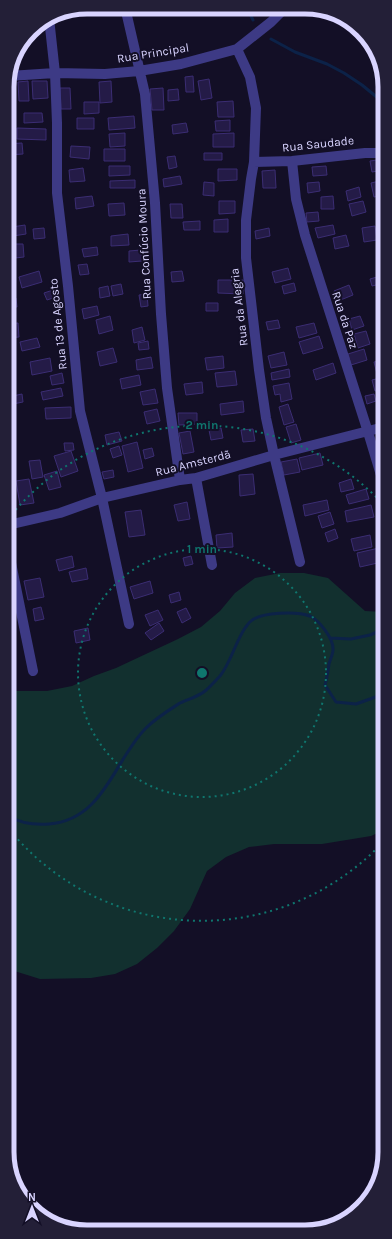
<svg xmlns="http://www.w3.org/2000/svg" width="392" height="1239" font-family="Karla,sans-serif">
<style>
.green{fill:#12302f}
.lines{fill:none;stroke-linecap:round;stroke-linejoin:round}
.stream{stroke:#0c2248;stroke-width:3}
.building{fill:#241b47;stroke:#3b2d73}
.minor{stroke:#3d3a85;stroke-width:10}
.ring{fill:none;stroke:#0f766e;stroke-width:2;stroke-dasharray:2 4}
.labels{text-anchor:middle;stroke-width:4;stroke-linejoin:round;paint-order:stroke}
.street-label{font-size:12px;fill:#d9d4ff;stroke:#130f26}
.rim{fill:none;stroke:#d9d4ff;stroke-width:5}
.centre{fill:#0f766e;stroke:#130f26;stroke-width:2}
.ring-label{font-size:12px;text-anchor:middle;font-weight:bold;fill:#0f766e;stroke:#130f26;stroke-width:4;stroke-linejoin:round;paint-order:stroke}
</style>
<rect width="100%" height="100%" fill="#130f26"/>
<path class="green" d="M280 573H304L328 578 365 611 384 612V830L371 836 322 844H274L249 847 226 857 207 871 190 909 174 931 157 948 137 964 115 974 91 978 40 979 8 969V691H47L72 686 94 676 116 668 178 639 201 627 220 611 235 593 255 578Z"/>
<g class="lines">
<path class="stream" d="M247 8 253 20
M271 39 295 52 327 64 344 73 362 85 384 103
M330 638 351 639 370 635 384 629
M8 816C20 823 36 825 49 824 104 820 114 760 146 728 156 718 169 710 180 703 188 699 198 697 205 691 210 687 215 681 220 676 231 662 235 643 245 628 247 626 249 622 251 621 261 612 297 611 310 616 319 620 334 639 333 650 333 654 330 660 329 664 328 671 327 678 325 685L336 702 356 704 384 694"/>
</g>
<path class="building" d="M193 76 194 92H186L185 77Z
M209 79 212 98 201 100 198 81Z
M28 81 29 101H19L18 82Z
M32 81H47L48 98 33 99Z
M111 81 112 102 100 103 99 82Z
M60 88H70L71 109H61Z
M163 88 164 110H152L150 89Z
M178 89 179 100 168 101V90Z
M233 101 234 117H218L217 102Z
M84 102H99V113L84 114Z
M24 113H42L43 122 24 123Z
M134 116 135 128 109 130 108 118Z
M77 118H94V129H77Z
M230 120V131H216L215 121Z
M186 123 188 132 173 134 172 125Z
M17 128 46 129V140L17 139Z
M125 133V146L110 147 109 134Z
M234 133V147H213V134Z
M22 143 23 154 7 155V144Z
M71 146 90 147 89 159 70 157Z
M104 149H125V161H104Z
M204 153H222V160H204Z
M175 156 177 167 169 169 167 157Z
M384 159V170L372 172 370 161Z
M109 166H130V175L109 176Z
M326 166 327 175 313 176 312 167Z
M83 168 85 181 70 182 69 170Z
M218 169H237V180L218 181Z
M275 170 276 188H263L262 171Z
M180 176 182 184 164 187 163 179Z
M135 180V188H110V181Z
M384 180V195L374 197 371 183Z
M204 182 214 183V196L203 195Z
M319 182 320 191 308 193 307 183Z
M359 187 361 197 348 201 346 191Z
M92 196 94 206 76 209 75 198Z
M333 196 334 209H321V197Z
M219 201H235V213L219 214Z
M363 201 366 212 352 216 349 204Z
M124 203 125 215 109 216 108 204Z
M170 204H182L183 218H171Z
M318 212 319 221 307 222 306 213Z
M228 219V232H214V220Z
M200 221V230H184L183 222Z
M25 225 26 234 13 236 12 227Z
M333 225 335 234 318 238 315 228Z
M375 226 377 240 364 242 362 228Z
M44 228 45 238 34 239 33 229Z
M269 228 270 236 256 239 255 231Z
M128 234 129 245 111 246V236Z
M346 235 349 246 335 249 333 238Z
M14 244H23L24 257 15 258Z
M7 246H12L13 259H7Z
M97 247 98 255 84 257 82 249Z
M141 250 142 261 129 262V251Z
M87 264 89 274 80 275 78 265Z
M288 268 291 279 275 283 272 272Z
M39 271 42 282 22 288 19 277Z
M182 271 184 281 172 282 171 272Z
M384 275V283L372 286 370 279Z
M218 280H243V294L218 293Z
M294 283 296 291 284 294 282 286Z
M121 284 123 294 113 296 111 286Z
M349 285 353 295 338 301 334 291Z
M108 286 110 296 100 298 99 288Z
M53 290 56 297 47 300 44 293Z
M147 294 148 306 141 307 139 295Z
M16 298 17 307H7V299Z
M206 303H218V311H206Z
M97 306 99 315 84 319 82 309Z
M110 316 113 330 99 334 96 320Z
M360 316 364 326 352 330 349 319Z
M278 320 280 328 268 330 266 322Z
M18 323 19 337 7 338V324Z
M314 323 317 333 299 338 296 327Z
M142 327 145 340 134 343 132 330Z
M366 331 370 344 358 348 354 334Z
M319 336 323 348 303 354 299 342Z
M37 338 40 347 22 351 20 342Z
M148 341 149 349 139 350 138 343Z
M113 348 117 362 100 366 97 352Z
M364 349 367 360 351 365 348 354Z
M284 352 287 365 271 368 268 356Z
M223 356 224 368 207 370 205 358Z
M151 357 153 368 137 370 136 360Z
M50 358 52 371 32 375 30 362Z
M384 360V373L377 374 374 362Z
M333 363 336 373 316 380 313 370Z
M289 369 290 377 272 380 271 373Z
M235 371 237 385 217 387 215 373Z
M62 373 64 383 52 385 50 376Z
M139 375 141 385 122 389 120 379Z
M384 377V389L375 391 372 380Z
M202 382 203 393 186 395 184 384Z
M289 383 292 399 281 402 280 394 275 395 273 386Z
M61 388 63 396 43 400 41 392Z
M155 389 158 403 143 405 140 392Z
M22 394 23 402 8 405V397Z
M374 394 376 401 367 404 365 396Z
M243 401 244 412 221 415 220 404Z
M288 404 294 422 284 425 279 407Z
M71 407V418L46 419 45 408Z
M157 409 160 421 147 424 144 412Z
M178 413H197V424L179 425Z
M296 424 301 440 291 443 286 427Z
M221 428 223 438 211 440 209 430Z
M253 429 255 441 243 442 241 430Z
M190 431 194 452 183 454 179 433Z
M119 432 122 441 107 445 105 435Z
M384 440V455L378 456 374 443Z
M137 442 143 468 128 472 122 446Z
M64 443H73L74 450 65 451Z
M119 446 122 455 113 458 110 449Z
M152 448 154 456 145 459 143 450Z
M71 451 78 471 61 477 54 456Z
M320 453 323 465 302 470 299 458Z
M297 459 300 472 284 475 281 462Z
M40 460 43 477 32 479 29 461Z
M113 470 114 477 104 479 102 472Z
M57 471 61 487 49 490 44 475Z
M253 474 255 494 240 496 239 475Z
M29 479 34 503 20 505 16 481Z
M351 479 354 489 341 492 339 483Z
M366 489 369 499 349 504 346 495Z
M13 491 15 500 8 502V492Z
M327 500 329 510 305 516 303 505Z
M187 502 190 519 178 521 174 505Z
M371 505 374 517 347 522 345 511Z
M141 510 145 535 129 537 125 512Z
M330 512 334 524 322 528 318 516Z
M335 529 338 538 328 542 325 533Z
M232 533 233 547 217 548 216 535Z
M370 535 372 547 354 551 351 539Z
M379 548 382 562 360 567 357 553Z
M72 556 74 567 59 571 56 560Z
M191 556 193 564 185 566 183 558Z
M86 568 88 579 72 582 69 572Z
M40 578 44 597 28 600 24 581Z
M150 581 153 593 134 599 130 587Z
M179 592 181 600 171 603 169 595Z
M41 607 44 619 35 621 33 609Z
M186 608 191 618 182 623 177 612Z
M158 610 163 620 150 626 145 615Z
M159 623 164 631 151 640 145 633Z
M88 628 90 640 76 643 74 631Z"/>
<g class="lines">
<path class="minor" d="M125 7 145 94 155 203 161 314 167 388 180 480
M49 18 55 73 57 123V193L68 286 80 411 102 498 129 624
M237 49 250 77 256 108 254 162 251 179 246 220V258L259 370 266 418 274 455 300 562
M9 76 55 73 105 74 139 71 181 64 237 49 271 22 285 8
M292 161 296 199 305 235 368 432 384 485
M254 162 292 161 365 153H384
M196 478 212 565
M8 525 60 513 102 498 180 480 196 478 274 455 384 427
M8 548 33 671"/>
</g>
<g class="ring">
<circle cx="202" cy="673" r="124"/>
<path d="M383 842A248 248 0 0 1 9 829M8 519A248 248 0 0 1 383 504"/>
</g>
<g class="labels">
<g class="street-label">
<text transform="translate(153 53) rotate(-9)" y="4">Rua Principal</text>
<text transform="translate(318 144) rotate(-6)" y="4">Rua Saudade</text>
<text transform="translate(144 244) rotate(-93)" y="4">Rua Confúcio Moura</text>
<text transform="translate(239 307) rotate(-97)" y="4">Rua da Alegria</text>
<text transform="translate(345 320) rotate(72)" y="4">Rua da Paz</text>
<text transform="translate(58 324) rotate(-96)" y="4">Rua 13 de Agosto</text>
<text transform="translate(193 463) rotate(-14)" y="4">Rua Amsterdã</text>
</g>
</g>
<path d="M0 0H392V1239H0ZM87 14H305A73 73 0 0 1 378 87V1152A73 73 0 0 1 305 1225H87A73 73 0 0 1 14 1152V87A73 73 0 0 1 87 14Z" fill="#231f37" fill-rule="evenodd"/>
<path class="rim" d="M87 14H305A73 73 0 0 1 378 87V1152A73 73 0 0 1 305 1225H87A73 73 0 0 1 14 1152V87A73 73 0 0 1 87 14Z"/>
<circle cx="202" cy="673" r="6" class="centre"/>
<g class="ring-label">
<text x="202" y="429">2 min</text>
<text x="202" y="553">1 min</text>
</g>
<g transform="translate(32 1207)" stroke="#130f26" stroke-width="3" paint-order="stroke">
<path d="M0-3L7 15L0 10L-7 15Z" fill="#d9d4ff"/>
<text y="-6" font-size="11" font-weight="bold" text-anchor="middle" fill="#d9d4ff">N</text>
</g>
</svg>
